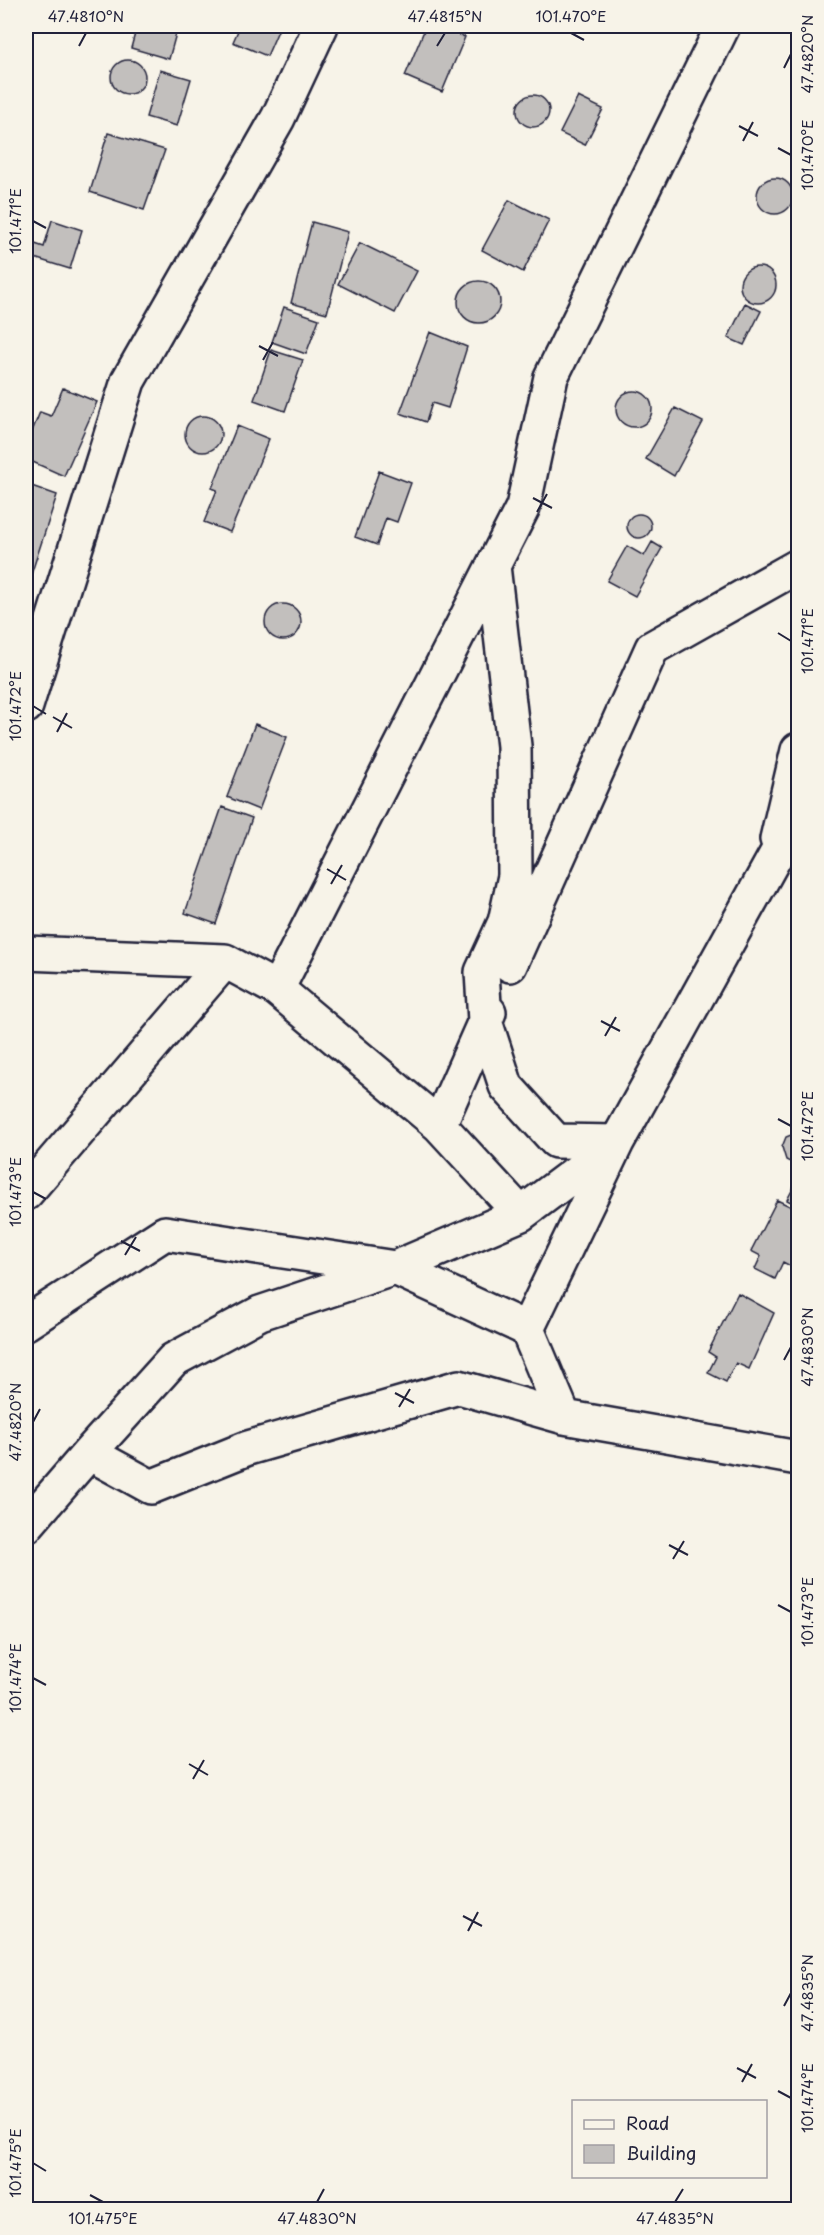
<svg xmlns="http://www.w3.org/2000/svg" width="824" height="2235" font-family="'Playpen Sans',sans-serif">
<style>
.building{fill:#c2bfbd;stroke:#22223b;stroke-width:1.5}
.lines{fill:none;stroke-linecap:round;stroke-linejoin:round}
.minor-casing{stroke:#22223b;stroke-width:38}
.minor{stroke:#f7f3e8;stroke-width:33}
.ticks{fill:none;stroke:#22223b;stroke-width:2}
.neatline{fill:none;stroke:#22223b;stroke-width:2}
.ticks-label{font-size:15px;text-anchor:middle;fill:#22223b}
</style>
<rect width="100%" height="100%" fill="#f7f3e8"/>
<filter id="ink" filterUnits="userSpaceOnUse"><feTurbulence type="fractalNoise" baseFrequency=".0167" numOctaves="2"/><feDisplacementMap in="SourceGraphic" scale="12" xChannelSelector="R" yChannelSelector="G"/><feConvolveMatrix kernelMatrix="1 2 1 2 8 2 1 2 1" color-interpolation-filters="sRGB"/></filter>
<g filter="url(#ink)">
<path class="building" d="M137 26H178L169 59 131 48Z
M240 26H280L267 56 233 42Z
M426 26H436L465 37 442 92 405 76Z
M111 77a17 17 0 1 1 34 0a17 17 0 1 1-34 0Z
M160 70 191 79 177 126 146 117Z
M517 111a16 16 0 1 1 32 0a16 16 0 1 1-32 0Z
M578 97 603 109 585 145 560 133Z
M108 133 165 150 144 210 90 192Z
M757 196a18 18 0 1 1 36 0a18 18 0 1 1-36 0Z
M509 200 549 220 523 272 482 250Z
M52 220 82 230 70 269 31 257 35 244 44 247Z
M312 222 348 232 327 313 291 303Z
M360 243 417 271 395 313 338 284Z
M740 285a18 18 0 1 1 36 0a18 18 0 1 1-36 0Z
M458 302a21 21 0 1 1 42 0a21 21 0 1 1-42 0Z
M745 303 761 311 744 345 728 338Z
M284 307 319 319 306 354 272 342Z
M430 332 467 347 448 408 432 403 426 422 400 413Z
M271 350 303 360 285 411 254 400Z
M63 388 97 402 64 476 26 459V446L40 412 51 416Z
M616 409a18 18 0 1 1 36 0a18 18 0 1 1-36 0Z
M675 408 703 422 674 476 646 459Z
M185 434a18 18 0 1 1 36 0a18 18 0 1 1-36 0Z
M237 426 269 439 230 532 204 522 217 490 212 488Z
M379 471 411 483 397 522 386 518 377 545 355 537Z
M26 484 57 495 28 584 26 583Z
M627 526a12 12 0 1 1 24 0a12 12 0 1 1-24 0Z
M652 542 662 548 635 596 607 581 627 546 644 556Z
M265 622a18 18 0 1 1 36 0a18 18 0 1 1-36 0Z
M255 724 287 737 259 810 227 797Z
M222 807 252 818 216 924 185 913Z
M796 1133H798V1164L796 1165 786 1160 782 1147 786 1137Z
M798 1179V1206L787 1200Z
M777 1200 798 1210V1265L796 1269 783 1262 775 1279 755 1269 761 1256 751 1251Z
M738 1293 774 1313 749 1369 736 1363 726 1382 708 1373 716 1357 708 1352Z"/>
<g class="lines">
<defs>
<path id="minor" d="M493 566 514 746 515 876 505 922 482 972 485 1021 506 1086 556 1141 617 1142 527 1329
M26 706 128 381 278 118 321 26
M777 839 798 750
M26 953 225 961 277 989 439 1125 521 1214
M510 965 652 648 798 566
M277 989 523 507 551 377 723 26
M439 1125 489 1012
M26 1193 225 961
M26 1323 165 1233 395 1268 527 1329 564 1417
M89 1453 173 1360 260 1313 395 1268 521 1214 617 1142 798 815
M26 1526 89 1453 151 1487 248 1448 459 1387 564 1417 798 1458"/>
</defs>
<use href="#minor" class="minor-casing"/>
<use href="#minor" class="minor"/>
</g>
</g>
<path class="ticks" d="M571 33 584 40M79 46 86 33M437 46 445 33M784 68 791 54M739 126 758 136M743 141 753 122M778 148 791 155M33 221 46 228M259 346 278 356M263 360 273 342M533 498 552 508M537 512 547 494M778 633 791 641M33 706 46 714M53 717 72 728M57 732 67 713M327 869 346 880M331 884 342 865M601 1021 620 1031M605 1036 616 1017M778 1119 791 1126M33 1192 46 1199M121 1241 140 1251M125 1255 136 1237M784 1360 791 1347M395 1393 414 1403M399 1407 410 1389M33 1422 40 1409M669 1545 688 1555M673 1559 684 1541M778 1605 791 1612M33 1678 46 1685M189 1764 208 1775M193 1779 204 1760M463 1916 482 1926M468 1931 478 1912M784 2006 791 1993M737 2068 756 2078M742 2082 752 2064M778 2091 791 2098M33 2163 46 2171M90 2195 103 2202M317 2202 324 2189M675 2202 683 2189"/>
<rect width="824" height="2235" fill="none" stroke="#f7f3e8" stroke-width="66"/>
<rect x="572" y="2100" width="195" height="78" fill="#f7f3e8" stroke="#a29fa3" stroke-width="1.5"/>
<rect x="584" y="2120" width="30" height="9" fill="#f7f3e8" stroke="#a29fa3" stroke-width="1.5"/>
<text x="626" y="2130" font-size="18" fill="#22223b">Road</text>
<rect x="584" y="2145" width="30" height="18" fill="#c2bfbd" stroke="#a29fa3" stroke-width="1.5"/>
<text x="626" y="2160" font-size="18" fill="#22223b">Building</text>
<rect x="33" y="33" width="758" height="2169" class="neatline"/>
<g class="ticks-label">
<text x="86" y="22">47.4810°N</text>
<text x="445" y="22">47.4815°N</text>
<text x="571" y="22">101.470°E</text>
<text transform="translate(808 54) rotate(-90)" y="5">47.4820°N</text>
<text transform="translate(808 155) rotate(-90)" y="5">101.470°E</text>
<text transform="translate(16 221) rotate(-90)" y="5">101.471°E</text>
<text transform="translate(808 641) rotate(-90)" y="5">101.471°E</text>
<text transform="translate(16 706) rotate(-90)" y="5">101.472°E</text>
<text transform="translate(808 1126) rotate(-90)" y="5">101.472°E</text>
<text transform="translate(16 1192) rotate(-90)" y="5">101.473°E</text>
<text transform="translate(808 1347) rotate(-90)" y="5">47.4830°N</text>
<text transform="translate(16 1422) rotate(-90)" y="5">47.4820°N</text>
<text transform="translate(808 1612) rotate(-90)" y="5">101.473°E</text>
<text transform="translate(16 1678) rotate(-90)" y="5">101.474°E</text>
<text transform="translate(808 1993) rotate(-90)" y="5">47.4835°N</text>
<text transform="translate(808 2098) rotate(-90)" y="5">101.474°E</text>
<text transform="translate(16 2163) rotate(-90)" y="5">101.475°E</text>
<text x="103" y="2224">101.475°E</text>
<text x="317" y="2224">47.4830°N</text>
<text x="675" y="2224">47.4835°N</text>
</g>
</svg>
